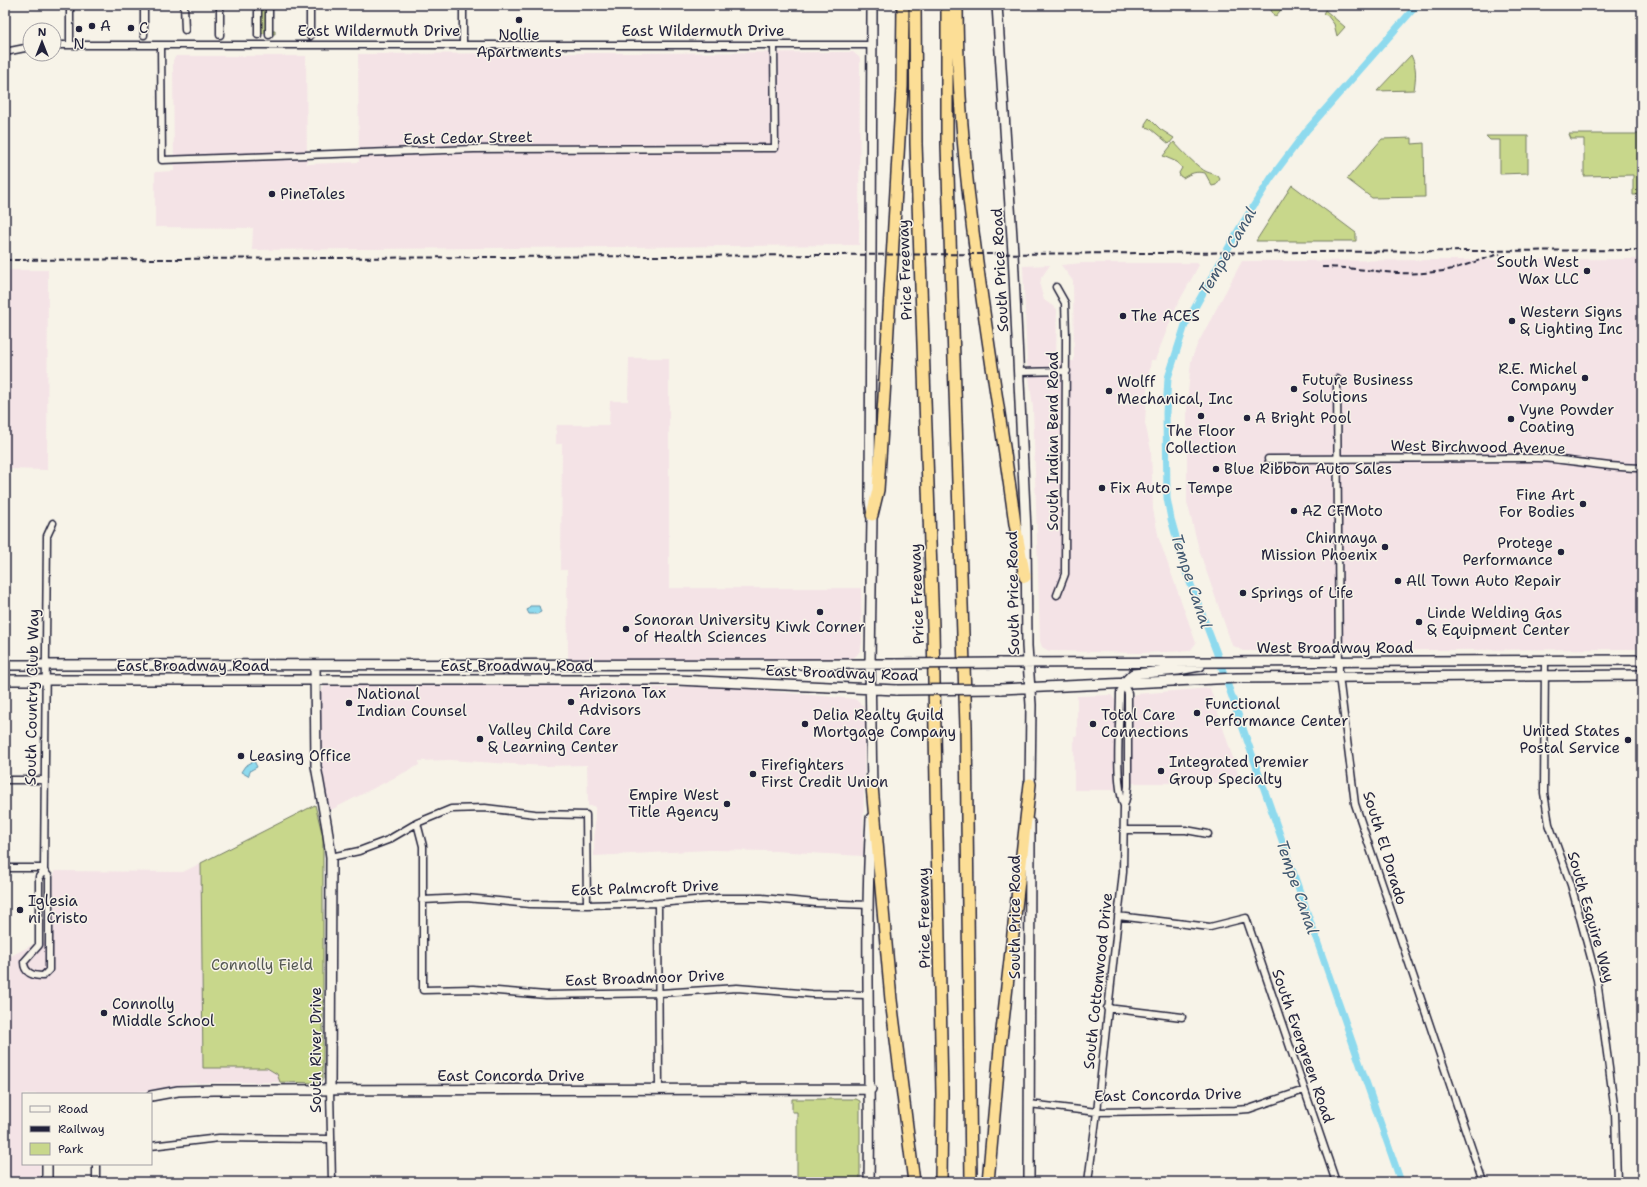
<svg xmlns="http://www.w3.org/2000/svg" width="1647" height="1187" font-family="'Shantell Sans',sans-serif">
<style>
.built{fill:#f4e3e6}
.green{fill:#c8d78b;stroke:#757c63}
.water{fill:#8edaee;stroke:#6390a6}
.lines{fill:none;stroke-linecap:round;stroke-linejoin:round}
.canal{stroke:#8edaee;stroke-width:7}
.street-casing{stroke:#22223b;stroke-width:9}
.secondary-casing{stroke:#22223b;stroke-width:12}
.highway-casing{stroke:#22223b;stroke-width:14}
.street{stroke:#f7f3e8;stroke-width:6}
.secondary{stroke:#f7f3e8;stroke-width:9}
.highway{stroke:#fcde96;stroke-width:11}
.rail{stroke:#22223b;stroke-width:2;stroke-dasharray:6 3;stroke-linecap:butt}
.secondary-bridge-casing{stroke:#22223b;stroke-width:12;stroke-linecap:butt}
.secondary-bridge{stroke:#f7f3e8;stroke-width:9}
.poi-dot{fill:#22223b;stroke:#f7f3e8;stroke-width:1.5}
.labels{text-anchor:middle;stroke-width:3;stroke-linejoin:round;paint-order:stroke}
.poi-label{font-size:15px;fill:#22223b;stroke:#f7f3e8;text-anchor:start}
.street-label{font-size:15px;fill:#22223b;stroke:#f7f3e8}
.park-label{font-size:15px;fill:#545853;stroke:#f7f3e8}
.water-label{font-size:16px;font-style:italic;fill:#425971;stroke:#f7f3e8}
</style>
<rect width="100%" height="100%" fill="#f7f3e8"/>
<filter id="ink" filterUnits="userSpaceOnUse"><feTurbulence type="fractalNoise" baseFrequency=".025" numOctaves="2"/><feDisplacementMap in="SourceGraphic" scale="8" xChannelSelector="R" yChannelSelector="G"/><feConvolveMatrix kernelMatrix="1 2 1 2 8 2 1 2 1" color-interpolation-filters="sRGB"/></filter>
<g filter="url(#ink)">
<path class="built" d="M853 52 860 58 859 245 252 250 253 228 155 227V172L174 171 173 60 176 56H306L307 164 359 162 358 54Z
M1642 259V649L1243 651 1232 645 1200 553 1187 502V402L1191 361 1197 345 1242 261Z
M1083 263H1197L1199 265 1176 307 1155 360H1151L1147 390 1145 423 1151 450 1153 509 1159 539 1196 643 1190 651 1140 653 1049 651 1042 647 1040 641 1033 408 1027 361 1023 266 1050 265 1041 278 1040 286 1044 300 1057 309 1056 361H1074L1073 281 1061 265Z
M5 270H48L47 470 5 469Z
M629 358H669V588H861L862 643 860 651 856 656 849 660 568 659 567 570H561L562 444H556V430L557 425H609L610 401H628Z
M506 685H596L670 688 689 686 736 688 855 699 863 706 865 711 863 856 774 851 709 850 594 856 595 806H588L587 765 545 766 449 760 419 761V765L329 811 323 785 322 767 321 693 324 686Z
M1210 688 1241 783H1131L1133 696 1136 694Z
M1111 695 1115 700V790H1074V736H1077V696Z
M201 863 203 1067 267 1068 277 1074 280 1082 190 1083 128 1094H23V1164H40V1182H5V959L36 943 53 940 54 871 183 872Z"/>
<path class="green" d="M256 5H272V31H275V34L255 33Z
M1268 5H1285L1275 17Z
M1325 10 1345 27 1337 36 1334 24 1327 15 1323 14Z
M1411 55C1417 68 1416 76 1414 90L1377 91Z
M1149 118 1160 129 1174 138 1169 144 1151 129 1146 127 1145 124Z
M1569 134H1642V195H1633V175L1584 176V139H1571Z
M1486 136H1528V173L1500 174V140H1490Z
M1412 138V144L1424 143 1425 197 1372 198 1347 179 1382 139Z
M1174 142C1179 148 1199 169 1207 172 1210 173 1214 174 1218 176L1220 179 1216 185 1212 186 1205 173C1196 171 1191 173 1183 178L1180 176 1179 173 1182 168 1177 162 1163 156Z
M1292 185 1356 233V241H1256Z
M315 805 323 837V1079L320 1083 280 1082 277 1074 267 1068H203L201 863Z
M792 1099H856L860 1101V1182H770V1179H797V1112H792Z"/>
<path class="water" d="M530 606H539L541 612 537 614H529L527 610Z
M254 761 257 767 251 770 248 776 241 772 245 766Z"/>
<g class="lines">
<path class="canal" d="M1401 1182 1216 651 1185 569 1171 519 1167 498 1166 413 1168 378 1185 325 1239 229 1271 178 1307 130 1417 5"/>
<defs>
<path id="street" d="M144 5V35
M184 5 185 30
M220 35V5
M258 35V5
M269 35V5
M310 36V5
M463 44V5
M54 45H871
M70 45V5
M161 45 162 160 474 149 775 148 774 45
M5 52 30 47
M1056 287 1065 303 1066 336 1065 574 1057 595
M1019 372 1067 371
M1337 379 1339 676 1355 804 1483 1182
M1268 459 1539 458C1574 460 1607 468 1642 468
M1545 661 1544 793 1549 824 1571 885 1597 980 1615 1112 1617 1182
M1123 684 1120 693C1120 722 1114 780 1124 806
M5 780H45
M417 823 423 846V990L474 989 546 995 660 993 737 988 812 994 869 995
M1124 830H1186L1208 834
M331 857 359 851 388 840 417 823 451 809 485 808 535 814 586 815 587 905
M5 868H44
M44 871 49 877V970L43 976C33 976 24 973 24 962L39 945V877L44 871 47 536 53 523
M422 900 466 898 530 904 587 905 658 903 719 898H762L816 903 869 905
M658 903 659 1090
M1118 916 1210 927 1246 918 1336 1182
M1107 1008 1182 1017
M330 1090 332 1182
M1029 1104 1097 1112 1235 1110 1249 1109 1304 1090
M151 1146 219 1138 330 1139
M96 1182V1164
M1088 1182 1097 1112 1123 872 1124 806 1127 795 1128 786V693L1123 684"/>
<path id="secondary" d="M997 5 1013 253 1026 531 1027 646 1031 705 1030 791
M999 663 1642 660
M5 665 896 664
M315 665 316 766 327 828 331 857 330 1090
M5 680H677L897 690
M1123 684 1133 674 1178 670 1200 666
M1000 689 1237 678 1642 675
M872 791 870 664 872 515 870 502 872 5
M151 1096 178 1091 214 1090 871 1089
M47 1182V1164
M869 1182C871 1061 864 939 871 818
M1029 1182 1030 823"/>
<path id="highway" d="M915 5 916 144 933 628 942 1094 941 1182
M947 5V144L966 727 971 1182
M957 5C957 180 992 352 1015 524L1025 577
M872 515 878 490 884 397 902 87 903 5
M872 786 891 1000 914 1182
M988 1182 1000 1048 1030 784"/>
</defs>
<use href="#street" class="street-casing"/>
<use href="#secondary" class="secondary-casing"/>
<use href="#highway" class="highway-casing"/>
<use href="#street" class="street"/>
<use href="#secondary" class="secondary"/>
<use href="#highway" class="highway"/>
<path class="rail" d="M5 260 1642 250
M1322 267C1360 267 1397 277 1435 272 1458 270 1479 259 1500 254"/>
<defs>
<path id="secondary-bridge" d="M896 664 999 663
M897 690 1000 689"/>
</defs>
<use href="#secondary-bridge" class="secondary-bridge-casing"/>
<use href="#secondary-bridge" class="secondary-bridge"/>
</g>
</g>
<g class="poi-dot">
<circle cx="519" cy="20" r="4"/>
<circle cx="92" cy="26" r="4"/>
<circle cx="131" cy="28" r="4"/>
<circle cx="79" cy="29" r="4"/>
<circle cx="272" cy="194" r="4"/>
<circle cx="1587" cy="271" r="4"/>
<circle cx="1123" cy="316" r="4"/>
<circle cx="1512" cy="321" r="4"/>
<circle cx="1585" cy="378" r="4"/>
<circle cx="1294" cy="389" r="4"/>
<circle cx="1109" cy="391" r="4"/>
<circle cx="1201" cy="416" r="4"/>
<circle cx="1247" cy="418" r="4"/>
<circle cx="1511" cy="419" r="4"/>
<circle cx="1216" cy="469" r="4"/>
<circle cx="1102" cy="488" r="4"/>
<circle cx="1583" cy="504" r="4"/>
<circle cx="1294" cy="511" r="4"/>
<circle cx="1385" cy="547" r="4"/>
<circle cx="1561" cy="552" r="4"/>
<circle cx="1398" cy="581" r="4"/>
<circle cx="1243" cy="593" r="4"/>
<circle cx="820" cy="612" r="4"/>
<circle cx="1419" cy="622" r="4"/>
<circle cx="626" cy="629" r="4"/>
<circle cx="571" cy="702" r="4"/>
<circle cx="349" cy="703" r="4"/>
<circle cx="1197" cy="713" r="4"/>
<circle cx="805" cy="724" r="4"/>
<circle cx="1093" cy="724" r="4"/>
<circle cx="480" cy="739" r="4"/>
<circle cx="1628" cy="740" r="4"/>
<circle cx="241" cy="756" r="4"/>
<circle cx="1161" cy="771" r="4"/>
<circle cx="753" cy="774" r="4"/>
<circle cx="727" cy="804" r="4"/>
<circle cx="20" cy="910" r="4"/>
<circle cx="104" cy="1013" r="4"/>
</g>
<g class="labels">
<g class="poi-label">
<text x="100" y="31">A</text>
<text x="139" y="33">C</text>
<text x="519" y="40" text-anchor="middle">Nollie<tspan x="519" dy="17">Apartments</tspan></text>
<text x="79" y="49" text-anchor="middle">N</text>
<text x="280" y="199">PineTales</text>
<text x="1579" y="267" text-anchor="end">South West<tspan x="1579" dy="17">Wax LLC</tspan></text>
<text x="1520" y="317">Western Signs<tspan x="1520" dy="17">&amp; Lighting Inc</tspan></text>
<text x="1131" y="321">The ACES</text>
<text x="1577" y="374" text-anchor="end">R.E. Michel<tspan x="1577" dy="17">Company</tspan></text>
<text x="1302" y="385">Future Business<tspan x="1302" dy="17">Solutions</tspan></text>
<text x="1117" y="387">Wolff<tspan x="1117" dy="17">Mechanical, Inc</tspan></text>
<text x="1519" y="415">Vyne Powder<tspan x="1519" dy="17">Coating</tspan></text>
<text x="1255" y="423">A Bright Pool</text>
<text x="1201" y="436" text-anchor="middle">The Floor<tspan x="1201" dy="17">Collection</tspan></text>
<text x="1224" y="474">Blue Ribbon Auto Sales</text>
<text x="1110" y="493">Fix Auto - Tempe</text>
<text x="1575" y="500" text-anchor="end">Fine Art<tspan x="1575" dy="17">For Bodies</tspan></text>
<text x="1302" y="516">AZ CFMoto</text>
<text x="1377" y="543" text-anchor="end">Chinmaya<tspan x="1377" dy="17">Mission Phoenix</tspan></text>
<text x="1553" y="548" text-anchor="end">Protege<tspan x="1553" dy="17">Performance</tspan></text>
<text x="1406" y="586">All Town Auto Repair</text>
<text x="1251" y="598">Springs of Life</text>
<text x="1427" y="618">Linde Welding Gas<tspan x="1427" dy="17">&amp; Equipment Center</tspan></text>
<text x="634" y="625">Sonoran University<tspan x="634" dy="17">of Health Sciences</tspan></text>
<text x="820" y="632" text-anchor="middle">Kiwk Corner</text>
<text x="579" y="698">Arizona Tax<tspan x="579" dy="17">Advisors</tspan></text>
<text x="357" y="699">National<tspan x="357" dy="17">Indian Counsel</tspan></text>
<text x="1205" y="709">Functional<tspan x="1205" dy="17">Performance Center</tspan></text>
<text x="813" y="720">Delia Realty Guild<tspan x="813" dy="17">Mortgage Company</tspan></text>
<text x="1101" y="720">Total Care<tspan x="1101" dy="17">Connections</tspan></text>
<text x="488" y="735">Valley Child Care<tspan x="488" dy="17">&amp; Learning Center</tspan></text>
<text x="1620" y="736" text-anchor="end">United States<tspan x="1620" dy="17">Postal Service</tspan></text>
<text x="249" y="761">Leasing Office</text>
<text x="1169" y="767">Integrated Premier<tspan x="1169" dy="17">Group Specialty</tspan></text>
<text x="761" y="770">Firefighters<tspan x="761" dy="17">First Credit Union</tspan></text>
<text x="719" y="800" text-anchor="end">Empire West<tspan x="719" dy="17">Title Agency</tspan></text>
<text x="28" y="906">Iglesia<tspan x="28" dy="17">ni Cristo</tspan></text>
<text x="112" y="1009">Connolly<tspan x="112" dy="17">Middle School</tspan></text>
</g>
<g class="street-label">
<text x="379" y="36">East Wildermuth Drive</text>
<text x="703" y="36">East Wildermuth Drive</text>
<text transform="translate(468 138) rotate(-1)" y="5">East Cedar Street</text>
<text transform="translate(905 270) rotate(-92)" y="5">Price Freeway</text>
<text transform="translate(1000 270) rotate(-93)" y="5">South Price Road</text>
<text transform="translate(1053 441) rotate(-90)" y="5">South Indian Bend Road</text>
<text transform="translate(1478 447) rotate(1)" y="5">West Birchwood Avenue</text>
<text transform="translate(1013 593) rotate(-91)" y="5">South Price Road</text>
<text transform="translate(917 594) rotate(-92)" y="5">Price Freeway</text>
<text x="1335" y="653">West Broadway Road</text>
<text x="193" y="671">East Broadway Road</text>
<text x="517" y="671">East Broadway Road</text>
<text transform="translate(842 673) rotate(2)" y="5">East Broadway Road</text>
<text transform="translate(32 697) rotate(-89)" y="5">South Country Club Way</text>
<text transform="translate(1385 848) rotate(73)" y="5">South El Dorado</text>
<text transform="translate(645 888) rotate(-2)" y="5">East Palmcroft Drive</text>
<text transform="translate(1015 917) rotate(-90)" y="5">South Price Road</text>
<text transform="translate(1591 917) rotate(74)" y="5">South Esquire Way</text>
<text transform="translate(924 918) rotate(-91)" y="5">Price Freeway</text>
<text transform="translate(645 978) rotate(-2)" y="5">East Broadmoor Drive</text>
<text transform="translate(1098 981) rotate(-84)" y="5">South Cottonwood Drive</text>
<text transform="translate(1303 1046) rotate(71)" y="5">South Evergreen Road</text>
<text transform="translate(316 1050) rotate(-90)" y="5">South River Drive</text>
<text x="511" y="1081">East Concorda Drive</text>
<text transform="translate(1168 1095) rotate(-1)" y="5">East Concorda Drive</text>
</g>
<g class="park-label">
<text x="262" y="970">Connolly Field</text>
</g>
<g class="water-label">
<text transform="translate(1227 251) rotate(-60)" y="6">Tempe Canal</text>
<text transform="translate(1192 581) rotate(72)" y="6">Tempe Canal</text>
<text transform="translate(1298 887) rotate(71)" y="6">Tempe Canal</text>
</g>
</g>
<rect width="1647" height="1187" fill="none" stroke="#f7f3e8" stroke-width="20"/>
<rect x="10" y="10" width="1627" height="1167" fill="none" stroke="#22223b" stroke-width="1.5" filter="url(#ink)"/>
<rect x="22" y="1093" width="130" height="72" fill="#f7f3e8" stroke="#a29fa3"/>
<rect x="30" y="1106" width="20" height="6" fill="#f7f3e8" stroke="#a29fa3"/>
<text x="58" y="1113" font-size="12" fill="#22223b">Road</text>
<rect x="30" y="1126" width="20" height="6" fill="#22223b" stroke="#a29fa3"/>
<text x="58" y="1133" font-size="12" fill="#22223b">Railway</text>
<rect x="30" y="1143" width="20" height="12" fill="#c8d78b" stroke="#a29fa3"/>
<text x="58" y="1153" font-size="12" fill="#22223b">Park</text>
<g transform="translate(42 42)"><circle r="19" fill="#f7f3e8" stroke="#a29fa3"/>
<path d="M0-3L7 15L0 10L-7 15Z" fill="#22223b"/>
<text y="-6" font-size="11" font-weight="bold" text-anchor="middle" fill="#22223b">N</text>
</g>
</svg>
